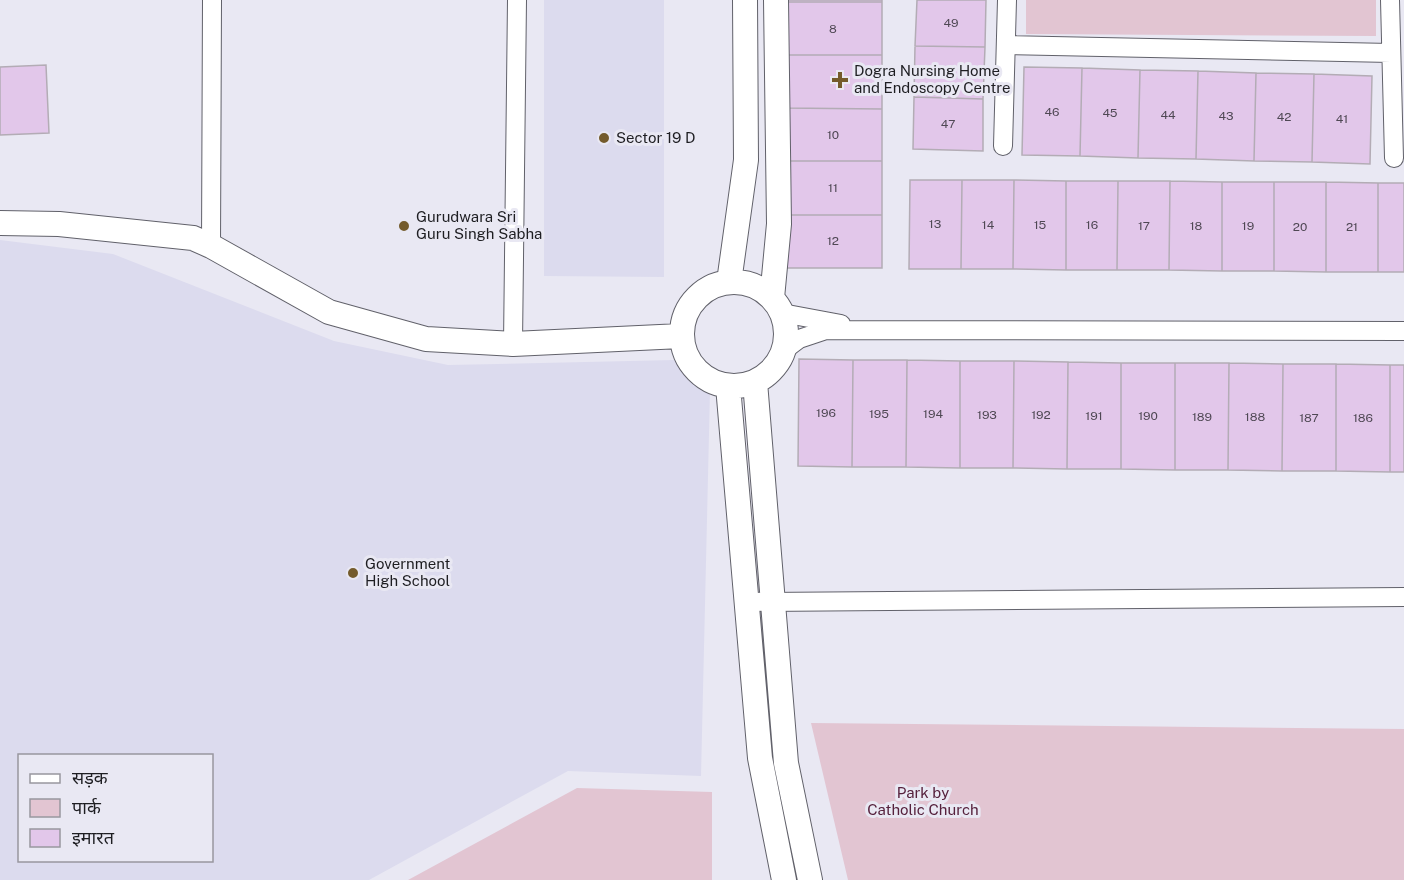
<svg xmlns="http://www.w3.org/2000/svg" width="1404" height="880" font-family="'Public Sans','Noto Sans Devanagari',sans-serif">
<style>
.built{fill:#dcdbee;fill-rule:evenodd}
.green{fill:#e2c5d2}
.building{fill:#e2c7ea;stroke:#b3acb5;stroke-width:1.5}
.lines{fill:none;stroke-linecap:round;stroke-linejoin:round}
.minor-casing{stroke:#61616a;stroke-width:20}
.tertiary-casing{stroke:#61616a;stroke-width:26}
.minor{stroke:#fff;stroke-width:18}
.tertiary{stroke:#fff;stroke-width:24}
.poi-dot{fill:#745b2c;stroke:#e9e8f3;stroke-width:2}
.labels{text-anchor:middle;stroke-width:6;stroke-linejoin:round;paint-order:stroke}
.number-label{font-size:12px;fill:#4f4854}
.poi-label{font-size:15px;fill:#1e1e22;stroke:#e9e8f3;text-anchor:start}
.park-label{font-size:15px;fill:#56213d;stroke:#e9e8f3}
</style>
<rect width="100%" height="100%" fill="#e9e8f3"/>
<path class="built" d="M544 0H664V277L544 276Z
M0 240 113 254 334 341 448 365 674 360 710 391 701 776 568 771 369 880H0ZM20 756H212V860H20Z"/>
<path class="green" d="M1026 0H1376V36L1026 34Z
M811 723 1404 729V880H848Z
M577 788 712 792V880H408Z"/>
<path class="building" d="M784 0H882V2H784Z
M917 0H986L985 47 915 46Z
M784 2H882V55H784Z
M915 46 985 47 983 99 914 97Z
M784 55H882V109L784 108Z
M46 65 49 133 0 135V67Z
M1024 67 1082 68 1080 156 1022 155Z
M1082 68 1140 70 1138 158 1080 156Z
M1140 70 1198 71 1196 159 1138 158Z
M1198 71 1256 73 1254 161 1196 159Z
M1256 73 1314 74 1312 162 1254 161Z
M1314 74 1372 76 1370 164 1312 162Z
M914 97 983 99V151L913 149Z
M784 108 882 109V161H785Z
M785 161H882V215H785Z
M910 180H962L961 269H909Z
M962 180H1014L1013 269H961Z
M1014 180 1066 181V270L1013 269Z
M1066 181H1118L1117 270H1066Z
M1118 181H1170L1169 270H1117Z
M1170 181 1222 182V271L1169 270Z
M1222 182H1274V271H1222Z
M1274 182H1326V272L1274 271Z
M1326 182 1378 183V272H1326Z
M1378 183H1404V272H1378Z
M785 215H882V268H784Z
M799 359 853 360 852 467 798 466Z
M853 360H907L906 467H852Z
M907 360 960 361V468L906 467Z
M960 361H1014L1013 468H960Z
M1014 361 1068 362 1067 469 1013 468Z
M1068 362 1121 363V469H1067Z
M1121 363H1175V470L1121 469Z
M1175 363H1229L1228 470H1175Z
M1229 363 1283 364 1282 471 1228 470Z
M1283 364H1336V471H1282Z
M1336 364 1390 365V472L1336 471Z
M1390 365H1404V472H1390Z"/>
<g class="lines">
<defs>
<path id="minor" d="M1390 0 1394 158
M1006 45 1391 53
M1003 146 1007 0
M211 246 212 0
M782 313 841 324
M513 344 517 0
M783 351 799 339 826 330 1404 331
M746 602 1404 597"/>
<path id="tertiary" d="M0 223 59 224 193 238 211 246 329 312 426 339 513 344 681 336
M729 282 746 160 745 0
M682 334a52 52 0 1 1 104 0a52 52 0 1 1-104 0Z
M772 298 779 224 776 0
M755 382 786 763 810 880
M728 386 760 758 784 880"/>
</defs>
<use href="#minor" class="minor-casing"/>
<use href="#tertiary" class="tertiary-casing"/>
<use href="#minor" class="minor"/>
<use href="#tertiary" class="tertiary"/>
</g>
<g class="poi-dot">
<path d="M837 71h6v6h6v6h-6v6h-6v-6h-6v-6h6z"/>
<circle cx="604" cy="138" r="6"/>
<circle cx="404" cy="226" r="6"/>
<circle cx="353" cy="573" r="6"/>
</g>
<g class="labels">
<g class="number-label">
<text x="951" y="27">49</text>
<text x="833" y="33">8</text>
<text x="1052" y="116">46</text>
<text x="1110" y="117">45</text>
<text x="1168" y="119">44</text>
<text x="1226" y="120">43</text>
<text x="1284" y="121">42</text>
<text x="1342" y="123">41</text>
<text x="948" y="128">47</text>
<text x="833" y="139">10</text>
<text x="833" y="192">11</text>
<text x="935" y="228">13</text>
<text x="988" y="229">14</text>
<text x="1040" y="229">15</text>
<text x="1092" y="229">16</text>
<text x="1144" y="230">17</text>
<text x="1196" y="230">18</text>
<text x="1248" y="230">19</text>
<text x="1300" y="231">20</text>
<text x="1352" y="231">21</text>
<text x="833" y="245">12</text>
<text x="826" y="417">196</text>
<text x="879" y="418">195</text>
<text x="933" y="418">194</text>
<text x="987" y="419">193</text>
<text x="1041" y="419">192</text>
<text x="1094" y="420">191</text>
<text x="1148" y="420">190</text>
<text x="1202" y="421">189</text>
<text x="1255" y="421">188</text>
<text x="1309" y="422">187</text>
<text x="1363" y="422">186</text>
</g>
<g class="poi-label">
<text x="854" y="76">Dogra Nursing Home<tspan x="854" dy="17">and Endoscopy Centre</tspan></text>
<text x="616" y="143">Sector 19 D</text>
<text x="416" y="222">Gurudwara Sri<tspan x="416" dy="17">Guru Singh Sabha</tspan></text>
<text x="365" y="569">Government<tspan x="365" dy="17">High School</tspan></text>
</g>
<g class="park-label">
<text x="923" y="798">Park by<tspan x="923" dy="17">Catholic Church</tspan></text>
</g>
</g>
<rect x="18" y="754" width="195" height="108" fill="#e9e8f3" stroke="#98979f" stroke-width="1.5"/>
<rect x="30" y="774" width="30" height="9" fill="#ffffff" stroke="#98979f" stroke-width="1.5"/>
<text x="72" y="784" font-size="18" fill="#1e1e22">सड़क</text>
<rect x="30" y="799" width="30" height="18" fill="#e2c5d2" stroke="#98979f" stroke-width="1.5"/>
<text x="72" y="814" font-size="18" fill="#1e1e22">पार्क</text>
<rect x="30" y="829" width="30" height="18" fill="#e2c7ea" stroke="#98979f" stroke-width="1.5"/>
<text x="72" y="844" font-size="18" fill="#1e1e22">इमारत</text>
</svg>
